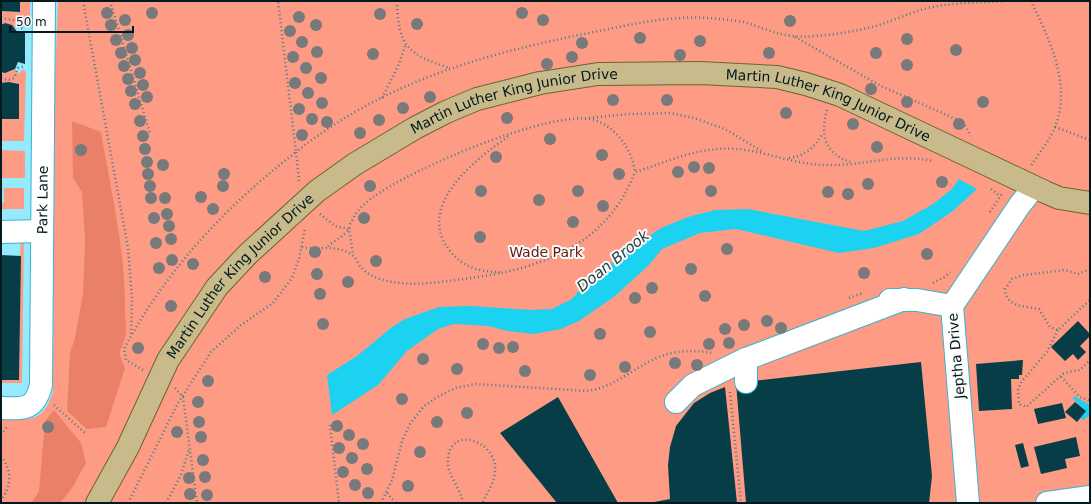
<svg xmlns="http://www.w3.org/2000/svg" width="1091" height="504" font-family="'DejaVu Sans',sans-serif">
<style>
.green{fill:#fe9b84}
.forest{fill:#ea8068}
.water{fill:#1bd2f1}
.building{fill:#073d47}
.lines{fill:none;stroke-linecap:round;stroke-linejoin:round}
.minor-casing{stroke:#3cb2ca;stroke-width:24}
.major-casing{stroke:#6b6432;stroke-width:24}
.path{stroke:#477c88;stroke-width:2.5;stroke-dasharray:1 3;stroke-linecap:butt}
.minor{stroke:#fff;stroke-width:22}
.major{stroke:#c8ba8a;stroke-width:22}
.tree{fill:#77797a}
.labels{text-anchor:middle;stroke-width:4;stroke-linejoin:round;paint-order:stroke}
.street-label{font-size:14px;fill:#021a1f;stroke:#fbfbfb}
.park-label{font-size:14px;fill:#5f1c0e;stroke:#fbfbfb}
.water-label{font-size:15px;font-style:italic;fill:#264046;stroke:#fbfbfb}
</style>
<rect width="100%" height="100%" fill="#95eafd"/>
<path class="green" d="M20 1H30V24L25 25 20 21 15 28 5 23 1 25V11L20 12Z
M58 1H1090V503H1V419C29 420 44 423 53 391L55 80Z
M15 69 19 74 23 69 26 72 24 141H2L1 119H19V84L12 82 1 83V72H9Z
M1 150 25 151V178H1Z
M4 188H24V209H1V203H4Z
M24 236 22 383H1V380H19L20 256 21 238Z"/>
<path class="forest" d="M72 121 101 132C111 191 126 252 125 312 125 320 127 330 125 337 121 354 116 348 125 368L106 427 87 429 67 411 70 353 75 338 83 294 85 239 82 192 73 178Z
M54 410 81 443 86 463 72 488 60 503H31L39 492 45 421Z"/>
<path class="water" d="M959 179 977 189 953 211 919 234 874 248 839 253 736 229 700 233 662 249 648 266 615 296 579 321 561 329 534 334 507 331 489 326 454 324 438 329 407 351 378 385 332 415 327 375 357 356 392 327 405 319 439 307 470 306 531 310 552 309 572 299 582 287 600 275 617 258 661 228 688 217 715 210 748 209 864 231 903 221 933 204 952 189Z
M1074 396 1090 405V415L1083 420 1080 418 1086 411 1073 399Z"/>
<path class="building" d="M1 1H20V12L1 11Z
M5 23 12 25 18 33 25 31V64L18 62 15 69 5 73 1 72V25Z
M9 82 19 84V119H1V83Z
M1 255 21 256 19 380H1Z
M1078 321 1090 334V336L1080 346 1086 352 1078 360 1073 354 1065 361 1051 347Z
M1023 360 1022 375H1019V379H1011L1012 409 979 411 976 364Z
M921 362 932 476 929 503H746L736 383Z
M725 387 737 503H649L670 499 668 465 670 447 676 426 694 403 710 393Z
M558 397 618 503H557L500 433Z
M1075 402 1086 411 1077 422 1065 412Z
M1062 403 1066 418 1038 424 1034 409Z
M1076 437 1080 456 1065 459 1067 468 1041 474 1034 447Z
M1023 443 1029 466 1021 468 1015 445Z"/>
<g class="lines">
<defs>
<g id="minor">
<path d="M1 232 42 231"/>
<path d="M890 300H917L952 306"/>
<path d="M746 359V382"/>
<path d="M676 402 693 385 746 359 904 299"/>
<path id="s1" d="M1 408C24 409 35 410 41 385L44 1"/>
<path d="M968 503 952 306 1019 206 1034 187"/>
<path d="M1047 503 1090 497"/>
</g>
<g id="major">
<path id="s2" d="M97 503 128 447 168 360 217 287 248 254 317 191 355 164 415 128 446 112 477 99 540 83 598 74 700 73 777 77 806 84 840 95 1045 192 1059 198 1090 203"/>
</g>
</defs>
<use href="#minor" class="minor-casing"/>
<use href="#major" class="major-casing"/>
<path class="path" d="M83 1 128 248 132 298 131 334
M110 1 150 133
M397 1C398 47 408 54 449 68
M1031 1C1049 39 1072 84 1055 127 1050 140 1039 153 1031 166
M1 18 13 20 21 28 25 30
M795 37 881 86 958 120 964 124 971 136
M1 79 8 80 14 78 18 68 25 66
M382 98 399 64 405 46
M827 110C820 134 824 153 850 162
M589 118 629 114 670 113 694 118 725 129 763 152
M1055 127 1090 140
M789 158C805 156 815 147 823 133
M299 181 296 152C384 83 476 56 584 34 625 26 667 15 709 18 720 19 733 20 743 22 772 30 783 39 815 36 838 34 860 31 882 24 897 19 912 12 928 8 954 2 979 3 1006 1
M991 189 1000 196
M1 200V187
M990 212 1003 192
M320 214 335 226 349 229 353 255
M328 246C334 241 344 236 349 229 350 227 350 223 352 221 356 211 363 205 372 198 407 171 552 108 594 120 617 127 632 150 635 172
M302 247C319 251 335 243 352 255 356 258 358 264 361 267 369 277 382 280 393 282 416 286 440 282 463 279 537 270 606 248 635 172 671 161 698 146 738 149 768 152 796 165 827 165 864 166 893 153 933 161
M1090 269 1078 274 1065 270 1024 275 1012 279 1005 289C1006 307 1024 306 1039 309L1050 327 1058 330 1090 300
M500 272C481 272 464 268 451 252 413 208 475 159 509 136
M933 283 946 276 950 272
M849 298 863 293
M1058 330 1047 352 1022 381 1018 389 1019 404 1026 407 1063 374 1072 371 1080 370 1090 360
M143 370 126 360 124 349C166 270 226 206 296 152L278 1
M1061 377 1080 397 1090 401
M175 388 183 397 197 503
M730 392 741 503
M54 405 86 434
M330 425 339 503
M1 435 7 427
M1 456C12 471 12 485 1 500
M387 493 396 503
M128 503 178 403 211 352 241 325 273 303 292 278 299 259 305 228
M166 503 181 475 189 449
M381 503 392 480 402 441 410 424 424 406 439 396 456 388 475 384 587 391C619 387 642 359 672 353 686 350 699 351 713 353
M463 503C461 490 448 475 448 463 446 424 498 439 495 472 494 483 487 494 482 503"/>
<use href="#minor" class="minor"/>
<use href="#major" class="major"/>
</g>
<g class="tree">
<circle cx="107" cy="13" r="6"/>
<circle cx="152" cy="13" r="6"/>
<circle cx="522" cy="13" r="6"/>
<circle cx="380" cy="14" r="6"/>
<circle cx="299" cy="17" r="6"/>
<circle cx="125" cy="20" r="6"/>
<circle cx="543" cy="20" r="6"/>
<circle cx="790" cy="21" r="6"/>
<circle cx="417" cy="24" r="6"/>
<circle cx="111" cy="25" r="6"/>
<circle cx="316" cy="25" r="6"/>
<circle cx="290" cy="31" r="6"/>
<circle cx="128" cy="35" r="6"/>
<circle cx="640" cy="38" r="6"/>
<circle cx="907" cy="39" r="6"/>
<circle cx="116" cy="40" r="6"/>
<circle cx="700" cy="41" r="6"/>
<circle cx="302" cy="42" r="6"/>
<circle cx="582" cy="43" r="6"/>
<circle cx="132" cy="48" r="6"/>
<circle cx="956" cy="50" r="6"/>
<circle cx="317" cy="52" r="6"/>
<circle cx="121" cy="53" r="6"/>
<circle cx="769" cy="53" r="6"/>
<circle cx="876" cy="53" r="6"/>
<circle cx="373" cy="54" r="6"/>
<circle cx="680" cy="55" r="6"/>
<circle cx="293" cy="57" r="6"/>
<circle cx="572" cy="57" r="6"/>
<circle cx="135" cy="60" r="6"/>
<circle cx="547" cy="64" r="6"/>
<circle cx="907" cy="65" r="6"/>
<circle cx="124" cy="66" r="6"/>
<circle cx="306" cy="68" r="6"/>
<circle cx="140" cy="73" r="6"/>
<circle cx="321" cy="78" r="6"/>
<circle cx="128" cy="79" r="6"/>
<circle cx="295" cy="83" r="6"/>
<circle cx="143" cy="85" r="6"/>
<circle cx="871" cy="89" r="6"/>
<circle cx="131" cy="91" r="6"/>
<circle cx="308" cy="93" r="6"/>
<circle cx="147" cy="97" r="6"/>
<circle cx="430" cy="97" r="6"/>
<circle cx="613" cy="100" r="6"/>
<circle cx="667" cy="100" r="6"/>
<circle cx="907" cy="102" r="6"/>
<circle cx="983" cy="102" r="6"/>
<circle cx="322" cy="103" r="6"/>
<circle cx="135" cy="104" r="6"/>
<circle cx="403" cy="108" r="6"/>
<circle cx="299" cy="109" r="6"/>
<circle cx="786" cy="113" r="6"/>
<circle cx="507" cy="118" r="6"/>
<circle cx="312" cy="119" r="6"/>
<circle cx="379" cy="120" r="6"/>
<circle cx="140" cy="121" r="6"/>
<circle cx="327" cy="122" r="6"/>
<circle cx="853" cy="124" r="6"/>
<circle cx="959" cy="124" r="6"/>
<circle cx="360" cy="133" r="6"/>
<circle cx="302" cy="135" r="6"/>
<circle cx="143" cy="136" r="6"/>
<circle cx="550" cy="139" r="6"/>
<circle cx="877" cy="147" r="6"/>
<circle cx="145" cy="149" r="6"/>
<circle cx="81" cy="150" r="6"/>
<circle cx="602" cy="155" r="6"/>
<circle cx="496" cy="157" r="6"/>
<circle cx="147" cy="162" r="6"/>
<circle cx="163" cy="165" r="6"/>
<circle cx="694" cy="167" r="6"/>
<circle cx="709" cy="168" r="6"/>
<circle cx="678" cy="172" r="6"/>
<circle cx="148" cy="174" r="6"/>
<circle cx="224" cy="174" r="6"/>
<circle cx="619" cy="174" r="6"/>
<circle cx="942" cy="182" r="6"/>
<circle cx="868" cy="184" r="6"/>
<circle cx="150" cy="186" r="6"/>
<circle cx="223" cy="186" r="6"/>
<circle cx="370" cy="186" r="6"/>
<circle cx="481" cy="191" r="6"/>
<circle cx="578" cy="191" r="6"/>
<circle cx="711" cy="191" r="6"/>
<circle cx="828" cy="192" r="6"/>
<circle cx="848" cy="194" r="6"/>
<circle cx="201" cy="197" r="6"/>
<circle cx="151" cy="198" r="6"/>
<circle cx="165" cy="198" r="6"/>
<circle cx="539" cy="200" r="6"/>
<circle cx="603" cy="206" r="6"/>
<circle cx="213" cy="209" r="6"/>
<circle cx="167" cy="214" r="6"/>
<circle cx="154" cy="218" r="6"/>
<circle cx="364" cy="218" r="6"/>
<circle cx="573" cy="222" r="6"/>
<circle cx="169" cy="226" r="6"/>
<circle cx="480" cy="237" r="6"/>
<circle cx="171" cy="239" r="6"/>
<circle cx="156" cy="243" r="6"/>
<circle cx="727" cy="249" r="6"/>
<circle cx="315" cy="252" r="6"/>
<circle cx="927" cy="254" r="6"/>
<circle cx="172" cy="260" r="6"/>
<circle cx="376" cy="261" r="6"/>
<circle cx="193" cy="264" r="6"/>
<circle cx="159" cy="268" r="6"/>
<circle cx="691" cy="269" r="6"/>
<circle cx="864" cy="273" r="6"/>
<circle cx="317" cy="274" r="6"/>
<circle cx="265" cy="277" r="6"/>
<circle cx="348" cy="282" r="6"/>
<circle cx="652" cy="288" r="6"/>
<circle cx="320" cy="294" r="6"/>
<circle cx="705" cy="296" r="6"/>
<circle cx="635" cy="298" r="6"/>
<circle cx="171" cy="306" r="6"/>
<circle cx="767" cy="321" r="6"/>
<circle cx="323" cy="324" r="6"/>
<circle cx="744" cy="325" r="6"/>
<circle cx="781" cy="328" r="6"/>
<circle cx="725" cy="329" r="6"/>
<circle cx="650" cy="332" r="6"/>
<circle cx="600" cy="334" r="6"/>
<circle cx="729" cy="343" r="6"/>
<circle cx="483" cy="344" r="6"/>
<circle cx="709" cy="344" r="6"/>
<circle cx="513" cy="347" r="6"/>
<circle cx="138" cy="348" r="6"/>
<circle cx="499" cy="348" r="6"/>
<circle cx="423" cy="359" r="6"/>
<circle cx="675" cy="363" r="6"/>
<circle cx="697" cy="365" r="6"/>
<circle cx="625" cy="367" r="6"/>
<circle cx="457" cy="369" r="6"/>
<circle cx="525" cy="371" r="6"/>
<circle cx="590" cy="375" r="6"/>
<circle cx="208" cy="381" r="6"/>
<circle cx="402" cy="399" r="6"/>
<circle cx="198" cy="402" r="6"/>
<circle cx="467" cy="413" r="6"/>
<circle cx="199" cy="422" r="6"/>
<circle cx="437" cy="422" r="6"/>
<circle cx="337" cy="426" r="6"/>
<circle cx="48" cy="427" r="6"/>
<circle cx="177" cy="432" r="6"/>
<circle cx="349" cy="435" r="6"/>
<circle cx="201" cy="437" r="6"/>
<circle cx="363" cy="444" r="6"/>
<circle cx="339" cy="448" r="6"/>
<circle cx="420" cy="452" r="6"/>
<circle cx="352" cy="458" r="6"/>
<circle cx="203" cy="460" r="6"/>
<circle cx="367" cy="469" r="6"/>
<circle cx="343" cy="472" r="6"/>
<circle cx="205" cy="477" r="6"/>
<circle cx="189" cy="478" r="6"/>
<circle cx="355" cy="485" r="6"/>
<circle cx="408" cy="486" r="6"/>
<circle cx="368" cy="493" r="6"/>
<circle cx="190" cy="494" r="6"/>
<circle cx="207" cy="495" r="6"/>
</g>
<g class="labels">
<g class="street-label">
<text dy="5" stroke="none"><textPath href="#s2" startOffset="607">Martin Luther King Junior Drive</textPath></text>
<text dy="5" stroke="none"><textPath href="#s2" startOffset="931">Martin Luther King Junior Drive</textPath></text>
<text dy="5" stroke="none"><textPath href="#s1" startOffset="238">Park Lane</textPath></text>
<text dy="5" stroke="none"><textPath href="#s2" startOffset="271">Martin Luther King Junior Drive</textPath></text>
<text transform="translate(956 356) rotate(-95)" y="5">Jeptha Drive</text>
</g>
<g class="park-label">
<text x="546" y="257">Wade Park</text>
</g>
<g class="water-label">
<text transform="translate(613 261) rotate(-39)" y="5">Doan Brook</text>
</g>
</g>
<rect width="1091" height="504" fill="none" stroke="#021a1f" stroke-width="4"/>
<path d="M10 26v6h123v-6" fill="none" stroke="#021a1f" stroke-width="2"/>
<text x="16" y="26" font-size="12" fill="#021a1f" stroke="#fbfbfb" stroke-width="3" paint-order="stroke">50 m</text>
</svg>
